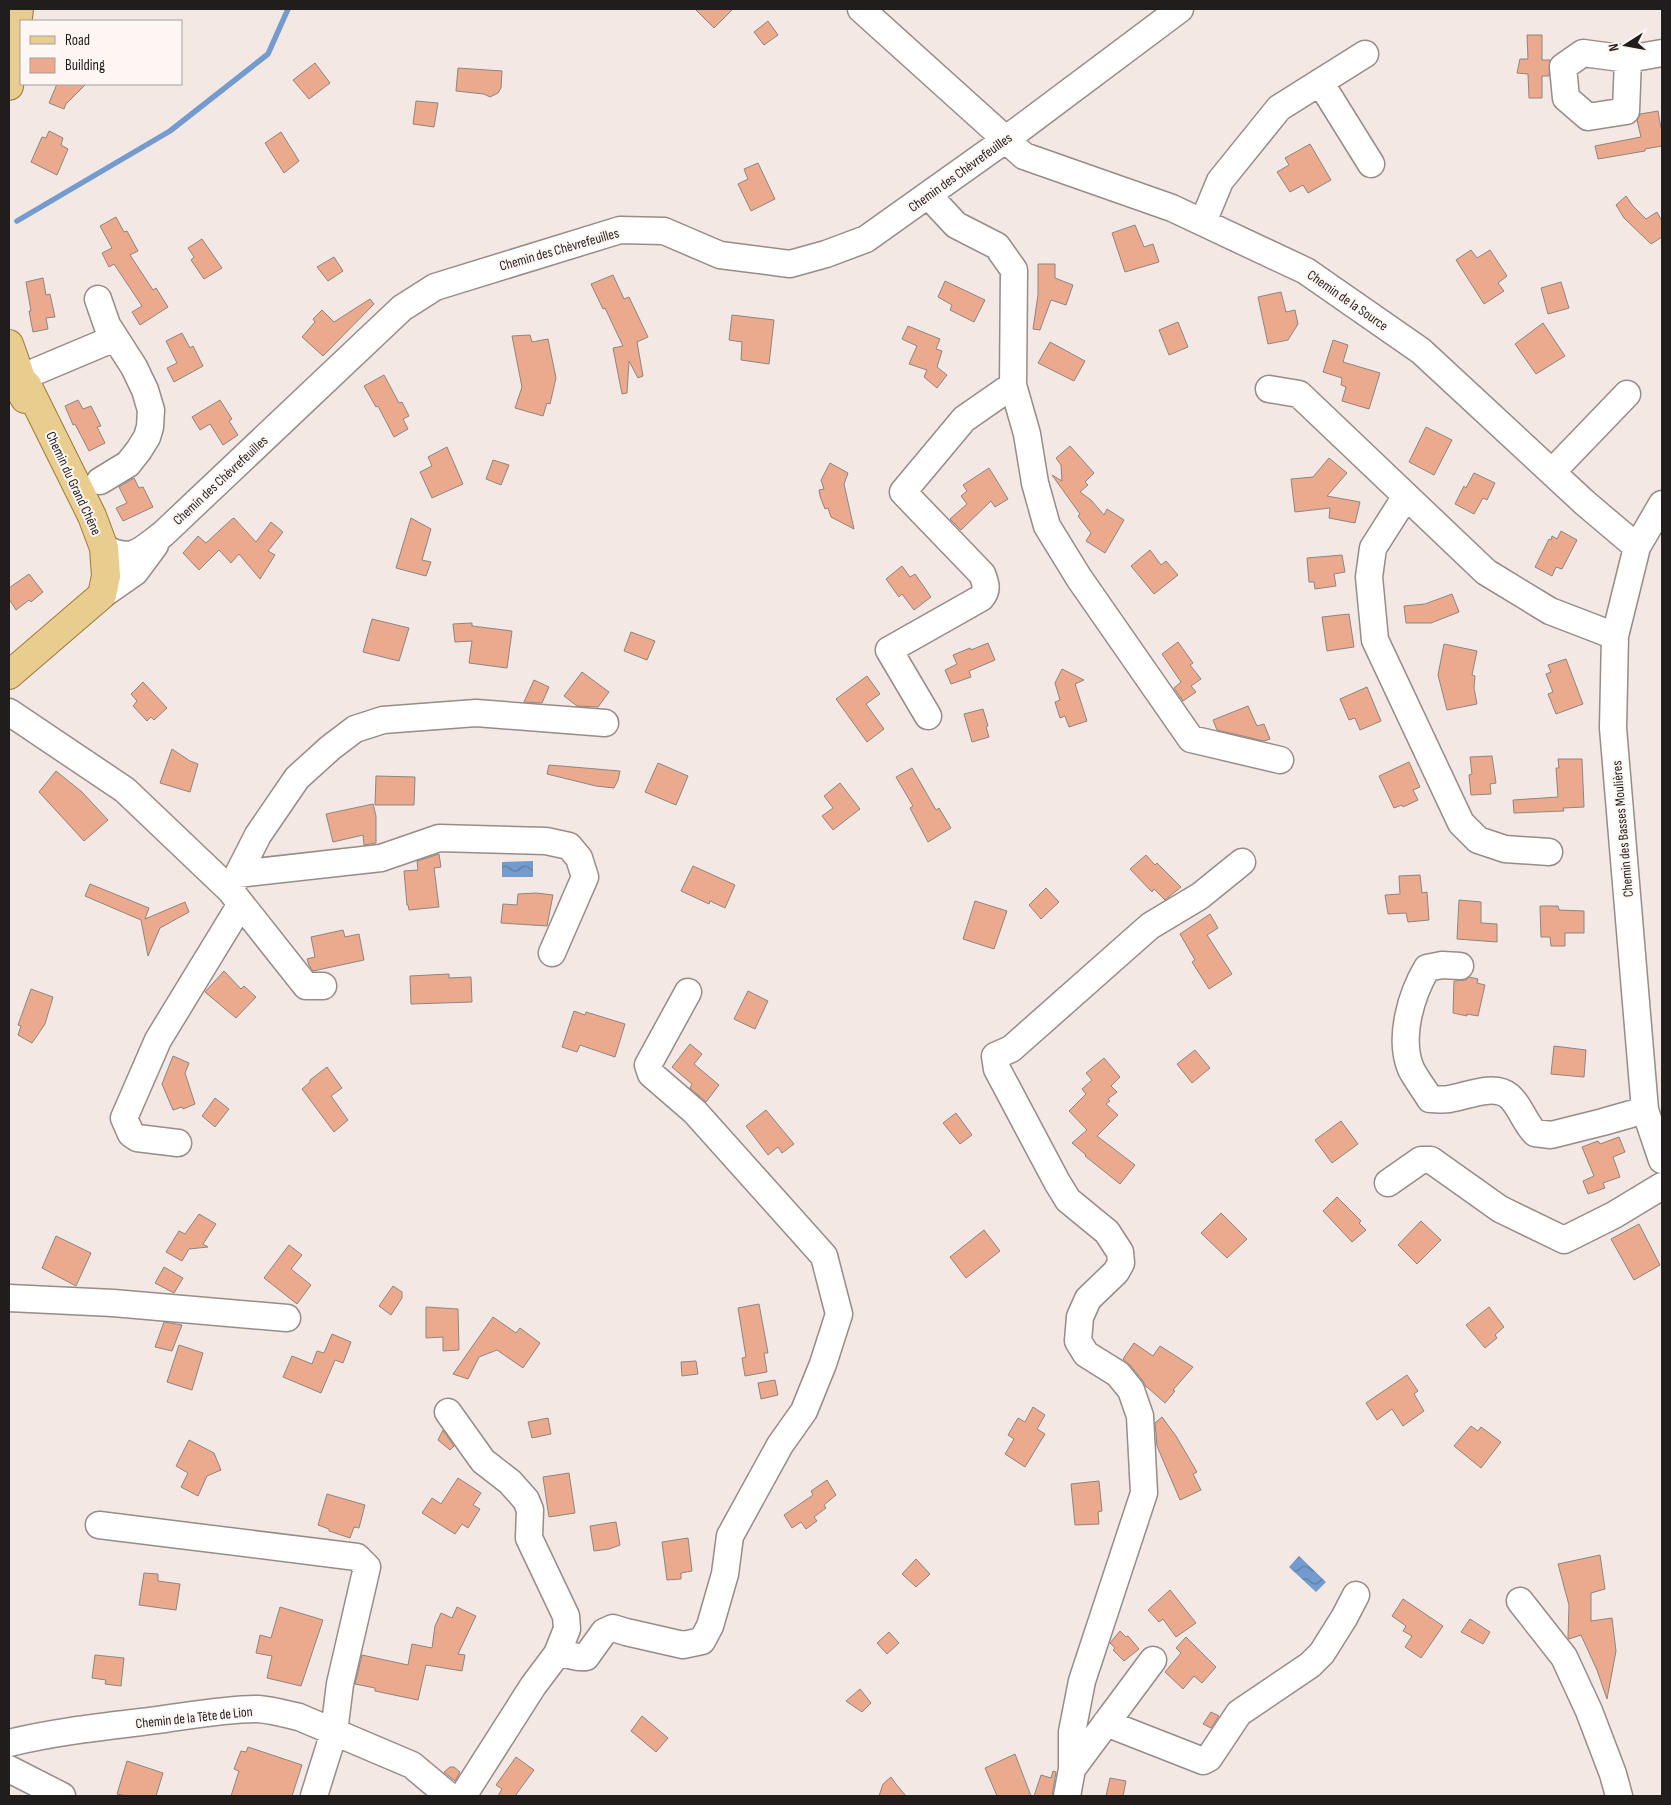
<svg xmlns="http://www.w3.org/2000/svg" width="1671" height="1805" font-family="'Sofia Sans Condensed',sans-serif">
<style>
.water{fill:url(#water-waves)}
.lines{fill:none;stroke-linecap:round;stroke-linejoin:round}
.stream{stroke:#739bcd;stroke-width:5.5}
.building{fill:#ebaa8d;stroke:#8e8581}
.minor-casing{stroke:#968c88;stroke-width:29}
.major-casing{stroke:#9a7a36;stroke-width:30}
.minor{stroke:#fff;stroke-width:26}
.major{stroke:#e9cd8f;stroke-width:28}
.labels{text-anchor:middle;stroke-width:4;stroke-linejoin:round;paint-order:stroke}
.street-label{font-size:14px;fill:#211d1c;stroke:#fef6f2}
</style>
<defs>
<pattern id="water-waves" width="16" height="10" patternUnits="userSpaceOnUse" patternTransform="scale(1.25)"><rect width="16" height="10" fill="#739bcd"/><path d="M0 5q4-4 8 0t8 0" fill="none" stroke="#5e7ea6"/></pattern>
</defs>
<rect width="100%" height="100%" fill="#f3e8e3"/>
<path class="water" d="M533 861V877H502V862Z
M1299 1556 1326 1582 1316 1592 1289 1567Z"/>
<g class="lines">
<path class="stream" d="M17 221 170 131 268 54 288 9"/>
</g>
<path class="building" d="M695 9H733L714 28Z
M768 21 778 35 764 45 754 32Z
M1527 35H1542V60H1550L1549 76H1542V98H1529L1528 74 1517 73 1520 59H1528Z
M315 63 330 83 309 99 293 80Z
M458 68 502 71 501 88 498 93 490 97 484 94 456 91Z
M57 84H86L66 104 64 109 49 103Z
M416 101 438 103 434 127 413 124Z
M1658 111 1661 128H1662V146L1645 149V151L1598 159 1595 146 1641 137 1637 120 1640 114Z
M49 131 63 138 61 145 68 149 57 175 31 162 42 137 46 138Z
M281 132 299 161 284 173 265 143Z
M1310 144 1331 180 1308 193 1303 185 1290 192 1277 172 1289 165 1285 158Z
M758 163 775 199 751 211 738 184 748 179 744 169Z
M1626 196 1633 206 1646 219 1657 212 1662 221V237L1651 244 1624 218 1616 205Z
M116 217 124 232 127 231 138 251 130 255 153 290 156 288 168 307 140 325 132 312 142 306 114 264 109 267 102 253 112 248 100 226Z
M1135 225 1144 247 1153 244 1159 262 1125 272 1112 233Z
M202 239 222 268 204 279 191 260 194 257 188 248Z
M1471 250 1477 258 1490 250 1507 276 1498 283 1504 291 1484 304 1456 260Z
M334 257 343 271 328 281 317 267Z
M1038 264H1055V278L1073 285 1066 305 1051 300 1040 330 1033 329 1038 295Z
M613 275 624 299 629 297 648 337 637 342 643 376 638 378 629 361 627 393 622 394 613 348 623 346 605 308 603 309 591 284Z
M43 278 46 295 50 294 55 317 46 318 48 329 33 332 29 311H31L26 282Z
M945 281 985 300 974 322 950 310 952 305 938 297Z
M1561 282 1569 308 1548 314 1541 288Z
M1281 292 1286 312 1295 310 1298 324 1288 340 1268 344 1258 297Z
M370 299 374 304 323 356 302 337 315 322 313 319 322 310 334 322Z
M732 315 774 320 769 364 741 360 742 342 729 340Z
M1178 322 1188 347 1169 355 1159 330Z
M1543 323 1565 356 1536 374 1515 344Z
M908 326 940 339 936 349 942 351 937 367 947 375 937 388 924 377 927 370 909 364 917 346 902 339Z
M182 333 190 348 193 346 203 366 174 382 167 368 177 363 166 341Z
M530 335 532 342 548 339 556 378 550 404 547 403 543 416 515 408 522 387 512 336Z
M1333 340 1348 345 1343 362 1380 373 1369 409 1342 401 1346 387 1341 385 1342 378 1323 372Z
M1050 342 1085 361 1074 381 1038 363Z
M384 375 399 403 402 402 409 416 403 419 408 429 394 437 378 406 376 407 364 386Z
M78 400 83 409 91 406 101 426 97 427 105 443 89 451 75 424 73 425 65 406Z
M220 400 232 419 229 421 238 435 223 445 210 424 200 430 192 417Z
M1426 427 1452 440 1434 475 1409 462Z
M1070 446 1094 473 1085 482 1088 485 1080 492 1091 500 1104 515 1107 509 1124 520 1105 553 1086 541 1091 533 1078 516 1080 514 1052 475 1062 481 1061 465 1056 458Z
M447 447 463 484 432 498 420 472 432 466 428 457Z
M1329 458 1347 473 1327 496 1360 502 1355 523 1329 518 1330 508 1295 512 1291 479 1313 477Z
M493 460 509 465 501 485 486 479Z
M830 463 848 473 844 484 854 529 831 517 828 508 825 509 820 496 819 490 824 489 821 480Z
M989 468 1008 499 995 507 991 501 961 530 950 519 967 504 961 496 967 491 963 485Z
M1474 473 1495 483 1487 500 1483 498 1474 514 1455 504 1464 486 1466 488Z
M134 478 139 488 143 487 153 507 123 521 116 508 127 503 119 487Z
M234 518 256 542 271 522 283 532 268 551 275 555 260 579 239 554 231 563 219 550 199 570 183 553 198 536 206 543 232 519Z
M411 518 431 529 422 560 431 562 426 576 396 568Z
M1561 531 1577 540 1562 569 1556 567 1552 576 1535 567 1549 539 1551 540 1552 536 1557 539Z
M1150 550 1161 565 1166 561 1178 575 1154 594 1131 566Z
M1342 555 1345 572 1334 574 1336 586 1315 589 1314 582H1309L1307 558Z
M902 566 910 577 915 574 931 597 914 610 902 594 899 597 886 579Z
M29 574 43 592 31 602 29 600 16 610 9 599V588Z
M1452 594 1459 612 1431 623H1406L1404 606 1425 604Z
M1349 614 1354 647 1327 651 1322 617Z
M372 619 409 628 399 661 363 652Z
M472 623V626L512 631 507 668 469 663 472 641 455 642 453 624Z
M631 632 655 641 647 660 624 651Z
M1178 642 1193 663 1190 665 1201 679 1191 686 1196 692 1183 701 1174 688 1181 682 1162 654Z
M988 643 995 660 969 671 971 677 951 684 945 670 957 664 953 655 970 648 971 650Z
M1444 644 1477 651 1472 675 1475 676 1474 688 1477 704 1447 710 1438 675Z
M1566 659 1583 704 1556 714 1548 694 1553 692 1546 674 1551 672 1548 665Z
M1062 669 1084 680 1075 684 1087 721 1069 727 1065 716 1060 718 1055 702 1060 700 1055 683Z
M582 672 609 692 598 707 577 706 564 696Z
M867 676 880 694 866 704 884 729 867 742 836 699Z
M534 680 549 687 542 703 524 702Z
M143 682 167 708 154 720 151 717 147 721 133 706 137 701 131 694Z
M1367 687 1381 721 1360 730 1355 718 1349 720 1340 699Z
M1248 706 1257 726 1264 724 1270 739 1264 741 1217 730 1213 720Z
M983 709 988 726 986 727 989 737 972 742 964 714Z
M172 749 190 761 198 764 190 792 160 783Z
M1492 756 1496 783 1490 784 1491 794 1471 795 1469 775 1472 774 1470 757Z
M1558 759H1582L1584 807 1563 808 1564 811 1514 813 1513 800 1558 797 1556 768H1559Z
M1409 762 1420 787 1413 790 1418 800 1403 807 1402 805 1394 808 1379 776Z
M658 763 688 776 676 805 645 792Z
M549 765 620 771 618 780 614 788 596 786 547 774Z
M912 768 936 810 939 808 951 828 928 842 910 808 913 806 896 777Z
M56 771 82 792 108 820 84 841 39 792Z
M376 776 415 777 414 805H375Z
M840 783 860 809 833 830 822 816 833 808 824 796Z
M373 804 376 816V843L364 845 363 835 333 842 326 814Z
M439 854 441 867 434 868 439 907 409 910 408 905H407L404 871 418 870 417 861Z
M1146 855 1155 865 1157 863 1181 887 1165 900 1154 889 1152 892 1130 869Z
M693 866 735 885 725 908 710 901 709 904 681 891Z
M1420 875 1422 893 1427 892 1429 920 1408 922 1406 913 1388 914 1385 895 1400 894 1399 876Z
M90 884 149 908 145 919 185 902 189 912 160 928 148 956 141 920 85 896Z
M1046 888 1059 902 1041 919 1029 905Z
M536 893 553 895 547 926 501 923 503 904 517 905 518 894Z
M1459 900 1481 902V923L1497 924V942L1457 939Z
M975 901 1007 911 994 949 963 939Z
M1540 906H1558L1559 910 1584 911V933H1565V946H1551L1550 937H1541Z
M1210 914 1218 928 1207 935 1232 974 1209 989 1192 962 1195 960 1180 934Z
M343 930 345 937 359 934 364 960 313 971 309 965 307 959 315 957 311 937Z
M224 971 241 989 244 986 256 997 236 1018 205 992Z
M449 974V978L471 977 472 1002 411 1004 410 976Z
M1469 977 1478 979 1477 983 1485 985 1478 1016 1467 1014V1016L1453 1013 1454 981 1466 980Z
M31 989 53 997 45 1024 32 1043 18 1035 21 1026 18 1025Z
M748 991 768 1001 755 1029 734 1019Z
M574 1011 585 1015 586 1012 625 1024 615 1057 580 1045 577 1052 562 1047Z
M690 1044 702 1054 694 1064 719 1085 706 1102 690 1088 692 1084 672 1067Z
M1554 1046 1586 1050 1584 1077 1551 1074Z
M1195 1050 1210 1068 1192 1083 1177 1064Z
M173 1056 189 1063 185 1073 195 1104 183 1109 182 1107 173 1110 162 1084Z
M1104 1058 1120 1077 1111 1086 1117 1092 1108 1099 1110 1101 1106 1104 1118 1115 1097 1136 1135 1165 1120 1184 1085 1156 1086 1155 1072 1143 1087 1130 1069 1111 1086 1094 1082 1089 1092 1080 1086 1073Z
M327 1067 342 1088 331 1096 348 1120 334 1132 302 1089 310 1082V1080Z
M215 1098 229 1109 215 1127 202 1116Z
M766 1110 794 1144 782 1153 778 1147 768 1155 746 1126Z
M956 1113 972 1135 960 1144 943 1123Z
M1341 1121 1358 1144 1332 1163 1315 1140Z
M1619 1137 1625 1152 1613 1157 1620 1177 1603 1183 1605 1188 1588 1194 1583 1181 1594 1176 1582 1147 1598 1141 1600 1144Z
M1337 1197 1361 1221 1359 1223 1366 1230 1352 1242 1323 1211Z
M1221 1213 1247 1239 1227 1258 1201 1233Z
M199 1214 216 1224 203 1244 208 1247 189 1249 182 1261 166 1252 179 1231 185 1234Z
M1421 1221 1441 1240 1417 1264 1398 1245Z
M1639 1224 1660 1265 1634 1280 1611 1239Z
M984 1230 1000 1251 966 1278 950 1257Z
M56 1236 91 1253 76 1286 42 1268Z
M289 1245 302 1255 291 1269 311 1285 297 1304 264 1278Z
M164 1267 183 1278 174 1293 155 1283Z
M393 1286 402 1292V1298L391 1315 379 1306Z
M759 1304 768 1353H764L767 1372 745 1376 742 1358 746 1357 738 1308Z
M426 1307 458 1309 459 1350 443 1351V1337L426 1338Z
M1489 1307 1504 1327 1495 1335 1497 1338 1485 1348 1466 1325Z
M493 1317 516 1333 520 1328 540 1343 523 1368 497 1350 479 1357 468 1379 453 1374Z
M164 1322 182 1325 172 1351 155 1347Z
M332 1334 351 1342 343 1363 335 1360 321 1393 283 1377 292 1356 312 1364 317 1351 324 1353Z
M1134 1343 1153 1356 1160 1346 1193 1367 1173 1390 1175 1391 1165 1403 1147 1387H1146L1143 1381 1130 1365 1123 1359Z
M179 1345 203 1353 192 1390 167 1382Z
M696 1361 698 1374 682 1376 681 1362Z
M1407 1375 1418 1391 1414 1394 1424 1411 1403 1426 1392 1409 1377 1420 1366 1403Z
M775 1380 778 1395 761 1399 758 1383Z
M1033 1407 1045 1415 1037 1429 1045 1434 1025 1467 1005 1454 1014 1439 1008 1435 1018 1418 1025 1422Z
M1162 1417 1176 1436 1197 1472 1193 1474 1201 1490 1180 1500 1157 1446 1155 1423Z
M548 1418 551 1434 532 1438 528 1422Z
M1471 1426 1478 1431 1481 1427 1501 1442 1481 1468 1454 1446Z
M443 1430 454 1446 450 1450 438 1440Z
M189 1440 214 1453 221 1470 207 1476 198 1496 181 1487 188 1473 176 1466Z
M569 1473 575 1513 549 1517 543 1477Z
M458 1478 481 1493 473 1505 480 1509 468 1528 462 1524 455 1534 422 1513 432 1498 441 1504Z
M827 1480 836 1495 824 1505 826 1508 814 1517 817 1521 806 1529 801 1522 792 1528 784 1515 813 1495 811 1491Z
M1099 1481 1102 1511 1098 1512 1099 1524 1075 1525 1071 1484Z
M327 1494 365 1505 359 1528 354 1527 350 1538 329 1531V1529L318 1525Z
M616 1522 620 1545 609 1549 594 1551 590 1526Z
M688 1538 692 1571 681 1573V1579L667 1580 662 1542Z
M1600 1555 1605 1589 1591 1593V1621L1612 1618 1616 1651 1607 1699 1597 1670 1581 1635 1569 1639 1568 1637 1569 1605 1558 1564Z
M916 1559 930 1574 916 1587 902 1574Z
M144 1573 158 1574V1581L180 1584 176 1610 139 1605Z
M1170 1590 1196 1623 1176 1637 1163 1619 1159 1622 1148 1610Z
M1403 1599 1443 1626 1421 1658 1405 1647 1412 1636 1403 1631 1406 1626 1392 1616Z
M280 1607 323 1620 301 1686 267 1678 272 1656 256 1653 260 1635 271 1638Z
M457 1607 476 1616 458 1654 465 1655 462 1671 426 1665 418 1700 375 1691V1688L355 1684 362 1655 408 1665 412 1644 432 1648 435 1626 441 1613 452 1618Z
M1470 1619 1490 1632 1483 1644 1461 1632Z
M1120 1631 1126 1637 1128 1636 1139 1649 1124 1661 1113 1650 1115 1648 1110 1643Z
M889 1632 899 1643 887 1654 877 1643Z
M1186 1637 1216 1667 1202 1683 1194 1676 1183 1689 1165 1672 1181 1653 1176 1648Z
M95 1655 124 1658 121 1686 105 1684 106 1680 92 1678Z
M860 1689 871 1703 862 1712 846 1701Z
M1211 1712 1219 1716 1211 1728 1203 1724Z
M642 1716 668 1738 656 1752 631 1731Z
M248 1747 302 1765 292 1796H231L239 1771 234 1769 241 1751 246 1752Z
M1015 1754 1031 1796H997L985 1768Z
M516 1757 534 1770 515 1796H498L502 1789 496 1785Z
M127 1761 163 1773 156 1796H127L117 1794Z
M450 1767H454L460 1772 455 1781 444 1772Z
M1053 1771 1056 1772 1052 1796H1034L1041 1775 1051 1778Z
M891 1777 896 1784 906 1796H879L883 1784Z
M1110 1778 1126 1781 1123 1796H1106Z"/>
<g class="lines">
<defs>
<path id="minor" d="M861 9 1024 156 1172 208 1306 271 1421 351 1585 503 1637 547
M1628 59 1626 111 1588 117 1566 98 1563 67 1583 53 1628 59 1662 53
M1320 82 1371 164
M928 195 956 225 997 246 1014 270 1013 385 1027 434 1035 483 1047 526 1079 578 1191 739 1280 760
M1203 222 1220 181 1279 108 1365 54
M98 299 107 325 134 367 145 390 151 410 150 427 147 437 139 450 128 464 100 481
M20 378 115 338
M1269 389 1299 394 1486 572 1550 611 1615 636
M1552 472 1627 394
M1406 496 1373 548 1369 577 1375 640 1461 823 1478 840 1505 849 1549 852
M1662 504 1637 547 1615 636 1613 728 1645 1110 1662 1160
M104 548C133 563 140 551 163 534L402 308 435 287 620 230 664 231 720 255 790 264 826 254 866 239 1005 140 1180 9
M102 595 135 572 155 545
M9 712 125 790 230 890 306 986H323
M928 716 889 650 981 598C988 590 986 584 982 574L903 492 964 419 1013 385
M238 874 381 858 439 838 546 841 569 846 579 858 585 877 552 953
M230 890 258 835 297 778 330 748 355 729 383 720 476 713 605 723
M1460 966 1442 965 1427 968C1411 995 1398 1038 1411 1069 1416 1079 1424 1089 1430 1099 1436 1099 1443 1100 1449 1099 1465 1097 1493 1083 1509 1096 1520 1105 1524 1122 1535 1133L1551 1135 1603 1122 1645 1110
M178 1143 137 1138 131 1134 124 1118 158 1040 241 904
M1388 1183 1421 1160H1431L1500 1209 1564 1240 1614 1215 1662 1186
M9 1298 113 1303 287 1318
M448 1412 483 1461 510 1482 526 1500 530 1510 529 1538 566 1616 567 1629 557 1654
M99 1525 357 1557 367 1567 340 1684 334 1732 314 1796
M1520 1601 1564 1657 1589 1711 1613 1774 1619 1796
M1106 1723 1203 1761 1209 1758 1239 1713 1310 1665 1322 1653 1344 1618 1356 1595
M9 1743C50 1733 91 1728 133 1723 174 1719 216 1709 258 1709 272 1710 286 1714 299 1717L412 1765 449 1796
M9 1769 62 1796
M1072 1769 1153 1660
M463 1796 533 1686 557 1654C567 1652 575 1659 586 1657L604 1632 613 1628 626 1632 683 1645 702 1641 710 1626 725 1574 730 1536 780 1445 804 1411 823 1364 839 1314 824 1256 695 1112 651 1074 648 1065 688 992
M1067 1796 1072 1769V1732L1082 1681 1144 1493 1140 1416 1131 1390 1118 1374 1086 1354 1078 1341 1080 1317 1088 1299 1116 1272 1121 1263 1120 1252 1107 1232 1068 1200 1057 1182 997 1069 995 1056 1011 1049 1150 926 1200 896 1242 862"/>
<path id="major" d="M9 86 19 9
M9 344 22 381V394L25 399
M9 675 102 595 106 576 104 548 92 516 27 385 22 381"/>
</defs>
<use href="#minor" class="minor-casing"/>
<use href="#major" class="major-casing"/>
<use href="#minor" class="minor"/>
<use href="#major" class="major"/>
</g>
<g class="labels">
<g class="street-label">
<text transform="translate(960 172) rotate(-36)" y="5">Chemin des Chèvrefeuilles</text>
<text transform="translate(559 249) rotate(-16)" y="5">Chemin des Chèvrefeuilles</text>
<text transform="translate(1348 300) rotate(35)" y="5">Chemin de la Source</text>
<text transform="translate(220 480) rotate(-43)" y="5">Chemin des Chèvrefeuilles</text>
<text transform="translate(74 483) rotate(65)" y="5">Chemin du Grand Chêne</text>
<text transform="translate(1622 829) rotate(-95)" y="5">Chemin des Basses Moulières</text>
<text transform="translate(194 1717) rotate(-6)" y="5">Chemin de la Tête de Lion</text>
</g>
</g>
<rect width="1671" height="1805" fill="none" stroke="#211d1c" stroke-width="20"/>
<rect x="20" y="20" width="162" height="65" fill="#fef6f2" stroke="#a69f9c"/>
<rect x="30" y="36" width="25" height="8" fill="#e9cd8f" stroke="#a69f9c"/>
<text x="65" y="45" font-size="15" fill="#211d1c">Road</text>
<rect x="30" y="58" width="25" height="15" fill="#ebaa8d" stroke="#a69f9c"/>
<text x="65" y="70" font-size="15" fill="#211d1c">Building</text>
<g transform="translate(1626 45) rotate(259)" stroke="#fef6f2" stroke-width="4" paint-order="stroke">
<path d="M0-4L9 19L0 12L-9 19Z" fill="#211d1c"/>
<text y="-8" font-size="14" font-weight="bold" text-anchor="middle" fill="#211d1c">N</text>
</g>
</svg>
